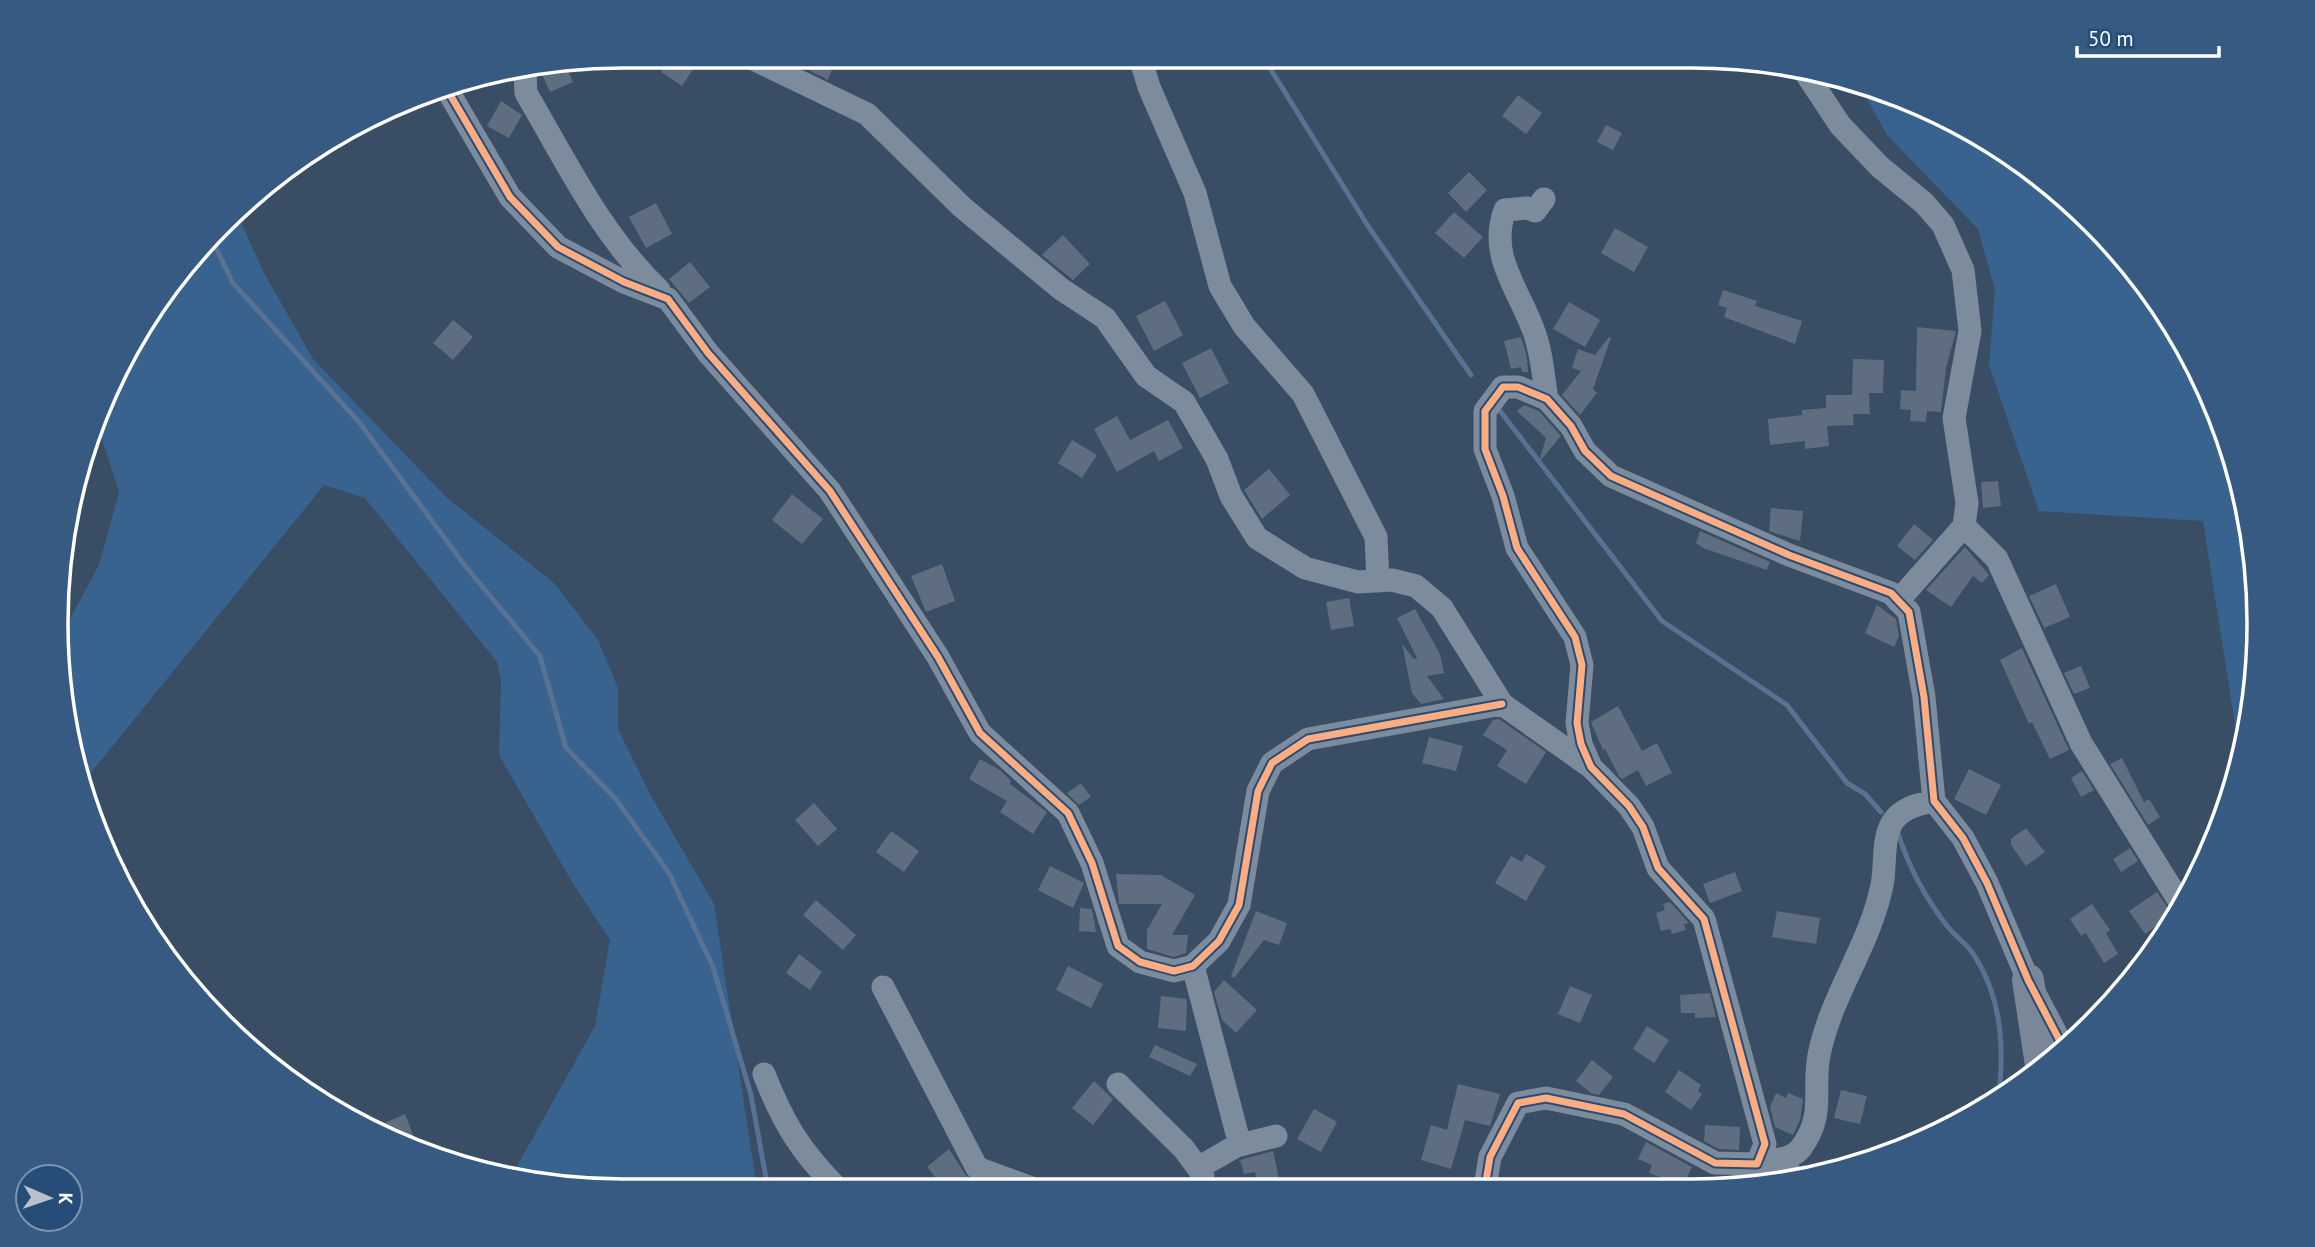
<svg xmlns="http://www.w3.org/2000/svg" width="2315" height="1247" font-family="'PT Sans',sans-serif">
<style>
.green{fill:#39638f}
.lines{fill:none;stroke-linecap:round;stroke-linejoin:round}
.stream{stroke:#577292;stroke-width:5}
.building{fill:#5e6e80}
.street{stroke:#7d8c9c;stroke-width:23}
.secondary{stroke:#798798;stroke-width:32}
.cycleway-casing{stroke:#264c78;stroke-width:11}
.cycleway{stroke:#ffac80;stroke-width:7}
.rim{fill:none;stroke:#fff;stroke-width:3.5}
</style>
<rect width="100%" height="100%" fill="#394d65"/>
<path class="green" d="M1858 83 1943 115 2037 174 2118 250 2183 340 2229 441 2254 550 2258 661 2244 746 2237 737 2203 521 2039 511 1989 365 1995 290 1978 229 1887 135Z
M238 216 264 273 313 359 446 497 554 583 598 640 618 688V729L651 796 714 904 757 1189 587 1190 511 1177 595 1026 610 940 572 882 499 755 501 680 497 662 365 498 324 485 81 785 75 770 57 661 59 639 99 565 119 492 98 427 151 309Z"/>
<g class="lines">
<path class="stream" d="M1263 57 1368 226 1471 375
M213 242 233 283 359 422 466 567 540 656 566 748 615 798 669 873 713 967 751 1095 768 1189
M1497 407 1662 621 1787 705 1847 783 1865 794 1881 812
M1898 833C1909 868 1925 898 1948 927 1956 937 1967 944 1974 955 2002 998 2005 1050 1998 1100"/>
</g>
<path class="building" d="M672 56H689L698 62 682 86 661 72Z
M804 56 834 64 828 80 801 66Z
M566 66 573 82 550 92 540 70Z
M1518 95 1542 113 1526 134 1502 116Z
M501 101 522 115 509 138 487 126Z
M1606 125 1622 133 1613 150 1597 142Z
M1469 172 1487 190 1466 212 1448 193Z
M656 203 672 234 646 248 629 217Z
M1454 212 1483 237 1464 258 1435 233Z
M1615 228 1648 247 1634 272 1601 253Z
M1063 235 1090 264 1073 280 1042 255Z
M690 262 710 287 689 303 669 279Z
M1723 290 1757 301 1755 306 1802 321 1795 344 1724 317 1727 308 1718 305Z
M1165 301 1183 335 1154 351 1136 316Z
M1569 302 1600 320 1585 347 1553 329Z
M453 320 473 337 453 360 433 343Z
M1917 327 1956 331 1946 368 1941 412 1927 411 1926 422 1910 421 1911 410 1900 409 1901 390 1916 391Z
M1521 337 1527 357 1528 372H1522L1521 367 1511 369 1504 341Z
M1609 337 1611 338 1593 389 1597 393 1580 415 1562 395 1581 371 1572 368 1578 349 1595 355Z
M1211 348 1229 383 1200 398 1182 363Z
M1853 359 1884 360 1883 393H1869L1870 414H1853L1854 425 1827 426 1829 446 1805 449V441L1770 445 1768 419 1802 415V410L1826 408V395H1852Z
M1524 405 1539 411 1561 436 1539 462 1546 438 1517 411Z
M1117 416 1130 440 1168 420 1183 448 1159 461 1154 451 1117 472 1094 429Z
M1072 440 1097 455 1082 478 1058 463Z
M1269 469 1290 495 1262 519 1244 490Z
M1998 481 2001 506 1983 508 1981 482Z
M792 494 823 519 802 544 772 520Z
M1771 508 1803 511 1800 541 1769 531Z
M1914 524 1933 540 1915 560 1897 546Z
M1700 531 1770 562 1767 570 1703 548 1696 543Z
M1965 547 1989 575 1982 583 1973 576 1951 607 1926 590Z
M942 564 955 601 926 612 911 576Z
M2056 584 2070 617 2044 628 2029 596Z
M1349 598 1354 626 1331 630 1326 602Z
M1877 605 1896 619 1899 636 1894 647 1865 633Z
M1415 609 1440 654 1444 673 1427 676 1444 699 1421 704 1412 693 1402 644 1414 659 1417 658 1397 618Z
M2022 648 2069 750 2050 759 2032 722 2029 724 2000 660Z
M2081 666 2090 688 2074 694 2064 673Z
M1618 706 1642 751 1657 743 1672 773 1646 786 1638 770 1622 779 1619 776 1605 749 1603 750 1591 722Z
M1499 719 1546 752 1526 784 1497 766 1507 750 1483 735 1493 720Z
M1429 737 1463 746 1456 771 1422 763Z
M2122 758 2144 802 2149 799 2160 817 2148 825 2110 764Z
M980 759 1000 770 1011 781 1010 784 1047 812 1033 834 1000 812 1007 801 969 779Z
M1969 769 2001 785 1986 815 1954 799Z
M2082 771 2094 790 2081 797 2071 778Z
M1081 783 1091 797 1079 805 1067 793Z
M814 803 837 829 818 846 795 820Z
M2026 828 2045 852 2026 866 2011 845V839Z
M891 831 919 851 904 872 876 852Z
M2130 848 2138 861 2121 872 2113 859Z
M1526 854 1546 866 1526 901 1495 883 1511 856 1522 862Z
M1050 866 1084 883 1073 908 1038 890Z
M1735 872 1742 891 1710 903 1703 884Z
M1116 874 1161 875 1195 895 1172 935H1188L1186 953 1174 957 1147 949V930L1162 904H1119Z
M2157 892 2173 915 2145 934 2129 911Z
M816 900 856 935 843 950 803 915Z
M1670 902 1689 923 1684 924 1686 930 1672 934 1670 929 1661 931 1656 913 1665 910 1663 904Z
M2092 904 2110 930 2106 933 2118 954 2104 963 2086 933 2081 936 2070 919Z
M1080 908 1092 909 1096 932 1079 931Z
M1256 911 1287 923 1279 945 1264 940 1234 978 1231 976Z
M1777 911 1820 918 1816 944 1772 937Z
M799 954 822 972 810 990 786 973Z
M1068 966 1103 984 1091 1008 1056 990Z
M1224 980 1257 1010 1236 1033 1222 1020 1214 992Z
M1570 986 1592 995 1580 1023 1558 1014Z
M1710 993 1716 1017 1695 1018V1013H1681L1680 995Z
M1161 996 1187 999 1186 1031 1158 1028Z
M1647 1026 1669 1040 1654 1063 1633 1049Z
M1155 1045 1197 1064 1190 1076 1149 1057Z
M1592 1060 1613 1077 1599 1095 1591 1093 1576 1081Z
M1679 1070 1701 1085 1698 1091 1702 1094 1691 1110 1665 1092Z
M1094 1081 1113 1099 1093 1125 1072 1108Z
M1458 1084 1500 1094 1490 1126 1465 1120 1451 1169 1421 1160 1431 1125 1447 1130Z
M1841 1090 1867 1096 1860 1124 1834 1118Z
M1776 1093 1786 1098 1788 1093 1803 1099 1800 1120 1793 1135 1775 1127 1770 1107Z
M1314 1109 1337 1122 1321 1152 1297 1139Z
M405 1114 415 1140 404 1144 382 1136 378 1126Z
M1705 1125 1740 1127 1739 1150 1719 1149 1704 1141Z
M1646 1142 1692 1167 1683 1186 1649 1173 1652 1165 1638 1159Z
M949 1149 965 1174 979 1189H945L927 1167Z
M1273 1151 1281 1188H1258L1255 1172 1244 1174 1240 1160Z"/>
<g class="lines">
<path class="street" d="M747 56 867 114 962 207 1061 289 1105 318 1146 376 1184 402 1217 459 1231 496 1257 538 1305 568 1358 582 1392 580 1416 586 1442 608 1502 704 1591 767
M1140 57 1149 87 1195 193 1220 286 1244 326 1303 394 1376 537 1378 581
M1803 69 1840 125 1880 167 1924 203 1943 225 1963 270 1970 331 1954 418 1967 503 1964 526 1898 601
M525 72 526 93C566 161 601 235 659 290
M445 86 510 197 558 247 624 282 668 299 708 353 830 491 938 657 980 733 1068 813 1092 863 1118 946 1140 962 1174 971 1193 966 1219 941 1239 905 1258 791 1272 763 1308 739 1502 704
M1544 199 1535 211 1527 208 1505 210C1488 255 1518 288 1533 329 1542 351 1543 376 1547 399
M1964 526 1997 559 2081 743 2181 904
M1193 966 1240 1145
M883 987 977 1168 1032 1188
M764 1074C783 1123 801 1152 838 1189
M1118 1084 1184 1149 1203 1175 1202 1188
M1784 1158 1792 1179
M1757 1164C1772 1159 1791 1161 1801 1148 1826 1114 1812 1091 1819 1055 1831 995 1870 945 1882 885 1886 866 1882 840 1892 823 1901 808 1919 804 1934 801
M1198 1168 1236 1146 1276 1136
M1485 1187 1490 1157 1518 1103 1546 1098 1624 1114 1715 1163 1757 1164 1765 1144 1704 919 1658 868 1643 827 1629 806 1591 767 1581 744 1577 723 1582 665 1575 637 1517 548 1503 496 1485 449V411L1503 387H1518L1547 399 1571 426 1585 451 1611 476 1789 555 1891 593 1909 612 1924 697 1934 801 1963 838 1987 883 2028 980 2063 1047"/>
<path class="secondary" d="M2028 980 2041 1065"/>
<defs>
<path id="cycleway" d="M445 86 510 197 558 247 624 282 668 299 708 353 830 491 938 657 980 733 1068 813 1092 863 1118 946 1140 962 1174 971 1193 966 1219 941 1239 905 1258 791 1272 763 1308 739 1502 704
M1485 1187 1490 1157 1518 1103 1546 1098 1624 1114 1715 1163 1757 1164 1765 1144 1704 919 1658 868 1643 827 1629 806 1591 767 1581 744 1577 723 1582 665 1575 637 1517 548 1503 496 1485 449V411L1503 387H1518L1547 399 1571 426 1585 451 1611 476 1789 555 1891 593 1909 612 1924 697 1934 801 1963 838 1987 883 2028 980 2063 1047"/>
</defs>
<use href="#cycleway" class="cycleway-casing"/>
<use href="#cycleway" class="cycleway"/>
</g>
<path d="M0 0H2315V1247H0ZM623 68H1692A555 555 0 0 1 2247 623V624A555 555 0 0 1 1692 1179H623A555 555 0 0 1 68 624V623A555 555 0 0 1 623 68Z" fill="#375a83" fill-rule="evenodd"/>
<path class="rim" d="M623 68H1692A555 555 0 0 1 2247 623V624A555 555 0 0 1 1692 1179H623A555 555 0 0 1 68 624V623A555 555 0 0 1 623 68Z"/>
<g transform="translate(49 1198) rotate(92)"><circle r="33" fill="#264c78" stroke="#7d94ae" stroke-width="2"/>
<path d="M0-5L12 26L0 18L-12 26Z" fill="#bac1c9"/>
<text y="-10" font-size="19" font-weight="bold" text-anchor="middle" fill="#ffffff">K</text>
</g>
<path d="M2077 46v10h142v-10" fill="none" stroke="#ffffff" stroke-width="3.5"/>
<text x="2088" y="46" font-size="21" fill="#ffffff" stroke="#264c78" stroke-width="5" paint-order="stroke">50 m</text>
</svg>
